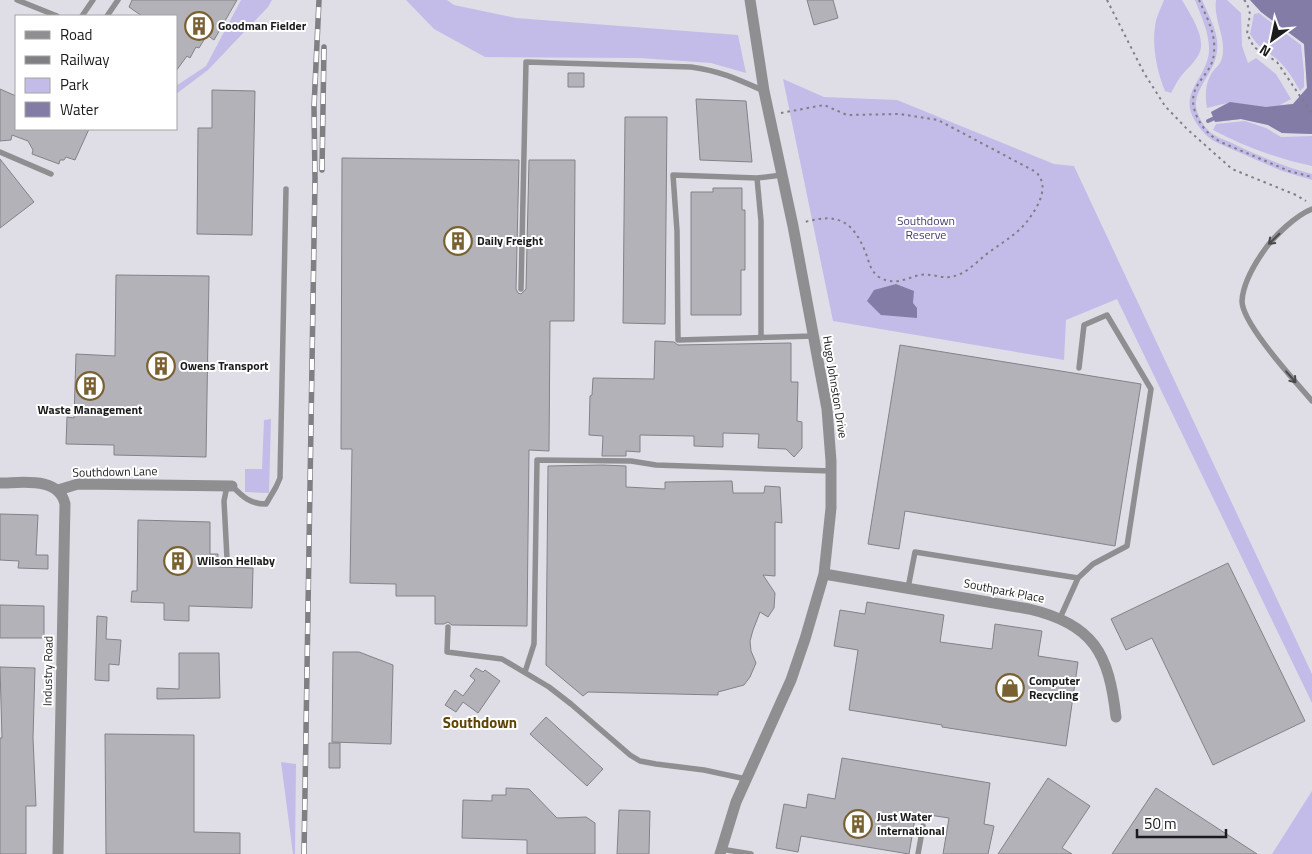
<svg xmlns="http://www.w3.org/2000/svg" width="1312" height="854" font-family="'Titillium Web',sans-serif">
<style>
.green{fill:#c3bce8}
.water{fill:#837ca6}
.lines{fill:none;stroke-linecap:round;stroke-linejoin:round}
.stream{stroke:#837ca6;stroke-width:4}
.building{fill:#b3b2b9;stroke:#838288}
.path{stroke:#7e7e83;stroke-width:2;stroke-dasharray:2.5 4;stroke-linecap:butt}
.service{stroke:#8f8f92;stroke-width:5.5}
.minor{stroke:#8f8f92;stroke-width:11}
.rail-casing{stroke:#807f84;stroke-width:5.5}
.rail{stroke:#fff;stroke-width:4;stroke-dasharray:11;stroke-linecap:butt}
.oneway{stroke:#49494c}
.labels{text-anchor:middle;stroke-width:4;stroke-linejoin:round;paint-order:stroke}
.poi-label{font-size:12px;font-weight:bold;fill:#1b1b1d;stroke:#fff;text-anchor:start}
.park-label{font-size:12px;fill:#463971;stroke:#fff}
.street-label{font-size:12px;fill:#1b1b1d;stroke:#fff}
.quarter-label{font-size:15px;font-weight:bold;fill:#5e4305;stroke:#fff}
</style>
<rect width="100%" height="100%" fill="#dfdee6"/>
<path class="green" d="M241 0H272L268 7 208 70 176 94V86L206 66Z
M406 0H447L454 5 516 18 738 35 746 73 711 63 640 58 485 57 434 29Z
M1164 0H1182C1190 14 1207 38 1199 54 1194 64 1185 70 1179 79 1176 83 1174 88 1171 93L1165 91C1157 72 1152 47 1155 26 1156 17 1161 8 1164 0Z
M1195 0H1202C1215 29 1226 45 1208 75 1203 84 1197 92 1196 102 1195 113 1203 125 1210 132 1217 138 1226 140 1234 144 1259 156 1285 167 1312 174V180L1282 171 1220 144C1210 140 1203 133 1197 124 1176 94 1206 80 1209 52 1210 34 1201 16 1195 0Z
M1216 0H1227L1241 13 1242 46 1248 63 1256 58 1276 74 1291 99 1280 105 1293 104 1307 88 1304 44 1261 12 1250 0H1312V134L1282 133 1268 125 1241 119 1215 122 1211 112 1227 103 1207 108C1205 96 1205 85 1211 74 1214 69 1221 64 1222 58 1227 38 1213 20 1216 0Z
M1259 13 1301 45 1304 72V87L1300 91C1294 80 1288 70 1279 61 1266 50 1260 50 1250 34L1254 14Z
M783 79 824 97 897 100 1054 164 1074 166 1312 674V703L1117 299 1066 320 1064 360 833 321Z
M1245 121 1266 128 1281 137 1312 136V166C1278 159 1243 146 1213 130L1216 124Z
M271 419 269 493 245 492V469H262L264 420Z
M281 762 296 764 295 854H293Z
M1312 791V854H1272Z"/>
<path class="water" d="M1250 0H1312V134L1282 133 1268 125 1241 119 1215 122 1211 112 1230 102 1266 107 1293 104 1307 88 1304 44 1261 12Z
M896 284 914 291 913 303 917 308V318L881 315 867 301 874 290Z"/>
<g class="lines">
<path class="stream" d="M1208 121 1217 117"/>
</g>
<path class="building" d="M132 0H237L214 40 207 35 199 48 196 47 190 58 187 56 176 71V16H142L129 7Z
M807 0H833L838 18 814 25Z
M568 73H584V87H568Z
M0 89 16 96V129H89L75 160 66 157 64 160H60L59 164 32 154 33 150 28 141 12 135 11 140 0 141Z
M212 90 255 91 252 235 197 234 198 128H212Z
M696 99 746 101 752 162 700 160Z
M625 117H667L665 324 623 323Z
M342 158 519 160 516 289 518 293 521 294 526 289 529 160H575L574 321H550L549 451 529 450 527 626 452 625 448 622 444 624H435V596H396V584L350 583 352 449H341Z
M0 159 34 202 0 228Z
M713 188H742V210H745V270H741V315H691V192H713Z
M116 275 209 276 206 457 114 455V445L66 444 67 417 74 418 76 354 115 356Z
M655 341 674 342 678 345 791 343V382H798L797 421 802 422V448L794 457 786 449 758 448 759 434 723 433V447L694 446V436L640 435V452L626 451V456H602L603 436 589 435 590 396 592 395 593 378 654 379Z
M900 345 1141 384 1115 546 905 511 899 549 868 544Z
M602 465 626 466V487L665 489V482L732 481 733 493H764L765 486 780 487 782 523 775 522V576L763 575 775 593 774 608 768 617 760 612 753 630 750 641 751 651 756 663 750 677 744 685 718 692V695L588 692 583 696 546 665 548 466Z
M0 514 38 515 36 555H48V569L18 568 19 561 0 560Z
M138 520 210 522V554H218V567L253 568 252 608 189 606V621L164 620V603L131 602 132 591H137Z
M1228 563 1305 721 1213 765 1152 638 1126 650 1111 619Z
M867 602 944 615 940 642 992 649 995 624 1042 631 1038 656 1078 662 1066 746 942 727V725L849 710 858 650 834 646 840 610 865 614Z
M0 605 44 606V638H0Z
M97 616 107 617 106 639 121 640 119 665 109 664V681L95 680Z
M333 652H359L393 665 391 744 332 742Z
M179 653H219L220 698 157 699V688L179 689Z
M0 667 35 668 33 738 36 806H26V854H0V738H2Z
M476 668 483 672 485 670 500 681 478 713 463 702 456 712 445 705 455 690 463 696 475 680 470 676Z
M546 717 603 769 587 786 530 734Z
M105 734 194 735V832L240 833V854H106Z
M329 743H340V768H329Z
M842 758 990 783 984 824 994 826 988 854H943L949 818 916 813 909 854 801 836 798 852 776 848 784 804 806 808 808 794 835 799Z
M1048 778 1090 806 1062 848 1072 854H998Z
M506 788 529 789 557 818 586 817 595 823V854H527V840L462 838 463 800 492 801V795H506Z
M1156 788 1257 854H1112Z
M619 810 650 811 649 854H617Z"/>
<g class="lines">
<path class="path" d="M1107 0 1144 73 1165 106 1187 129 1232 169 1296 195 1306 201
M1199 0C1206 16 1216 33 1214 52 1213 79 1181 84 1198 119 1204 130 1211 137 1223 143L1289 171 1312 177
M1244 0 1247 3 1250 14 1247 34 1254 47 1277 62 1312 114
M781 113 824 105 847 115 900 114 938 120 1036 172C1049 185 1040 203 1031 216 1020 233 1004 241 988 253 976 262 966 275 950 277 940 278 929 273 919 275 905 279 894 286 879 277 870 271 869 261 865 251 852 220 837 213 805 222"/>
<path class="service" d="M17 0 57 16
M82 16 93 0
M107 16 118 0
M0 152 51 174
M782 175 757 178 673 175 677 231 678 340 814 336
M757 178 761 221V338
M1312 209C1296 215 1273 237 1263 252 1254 265 1243 283 1242 301 1242 324 1296 382 1312 401
M521 289 526 62 691 67C720 71 737 79 764 91
M227 486 224 501 227 558
M232 486C243 497 250 504 266 504L276 487 280 478 286 189
M908 588 915 552 1078 578
M1060 618 1078 578 1093 564 1127 546 1151 389 1107 315 1084 325 1079 368
M448 627 447 652 502 659 549 687 571 704 630 755 640 761 656 764 704 770 746 779
M525 672 534 644 537 460 631 461 656 465 831 471
M721 849 751 854
M918 854 923 826"/>
<path class="minor" d="M0 483C21 483 59 476 65 504L58 854
M58 490 78 484 232 486
M824 574 1029 609C1094 624 1109 654 1116 717
M720 854 736 802 791 680 805 639 824 574 831 508V461L827 409 793 226 764 91 750 0"/>
<defs>
<path id="rail" d="M322 170 324 47
M304 854 315 179 314 107 319 0"/>
</defs>
<use href="#rail" class="rail-casing"/>
<use href="#rail" class="rail"/>
</g>
<defs><path id="oneway-shaft" d="M-6 0H5M1.5-3L5.5 0L1.5 3" fill="none" stroke-width="1.6" stroke-linecap="round" stroke-linejoin="round" transform="scale(1.25)"/></defs>
<g class="oneway">
<use href="#oneway-shaft" transform="translate(1274 239) rotate(136)"/>
<use href="#oneway-shaft" transform="translate(1291 377) rotate(49)"/>
</g>
<defs>
<symbol id="building-ring" viewBox="-11 -11 22 22"><circle r="9.5" fill="#fff" stroke="#796131" stroke-width="1.5"/><path d="M-4-6H4V6H1V3H-1V6H-4ZM-2.5-4.3h1.7v1.8h-1.7ZM.8-4.3h1.7v1.8H.8ZM-2.5-1h1.7V.8h-1.7ZM.8-1h1.7V.8H.8Z" fill="#796131"/></symbol>
<symbol id="shop-ring" viewBox="-11 -11 22 22"><circle r="9.5" fill="#fff" stroke="#796131" stroke-width="1.5"/><path d="M-5-2.5h2.3a2.7 3.5 0 0 1 5.4 0H5L5.5 6h-11ZM-1.5-2.5h3a1.5 2.3 0 0 0-3 0Z" fill="#796131"/></symbol>
</defs>
<g fill-rule="evenodd">
<use href="#building-ring" x="183" y="10" width="32" height="32"/>
<use href="#building-ring" x="442" y="225" width="32" height="32"/>
<use href="#building-ring" x="145" y="350" width="32" height="32"/>
<use href="#building-ring" x="74" y="370" width="32" height="32"/>
<use href="#building-ring" x="162" y="545" width="32" height="32"/>
<use href="#shop-ring" x="994" y="672" width="32" height="32"/>
<use href="#building-ring" x="842" y="808" width="32" height="32"/>
</g>
<g class="labels">
<g class="poi-label">
<text x="218" y="30">Goodman Fielder</text>
<text x="477" y="245">Daily Freight</text>
<text x="180" y="370">Owens Transport</text>
<text x="90" y="414" text-anchor="middle">Waste Management</text>
<text x="197" y="565">Wilson Hellaby</text>
<text x="1029" y="685">Computer<tspan x="1029" dy="14">Recycling</tspan></text>
<text x="877" y="821">Just Water<tspan x="877" dy="14">International</tspan></text>
</g>
<g class="park-label">
<text x="926" y="225">Southdown<tspan x="926" dy="14">Reserve</tspan></text>
</g>
<g class="street-label">
<text transform="translate(835 387) rotate(81)" y="4">Hugo Johnston Drive</text>
<text transform="translate(115 472) rotate(-1)" y="4">Southdown Lane</text>
<text transform="translate(1004 591) rotate(11)" y="4">Southpark Place</text>
<text transform="translate(48 671) rotate(-89)" y="4">Industry Road</text>
</g>
<g class="quarter-label">
<text x="480" y="728">Southdown</text>
</g>
</g>
<rect x="15" y="15" width="162" height="115" fill="#ffffff" stroke="#a4a4a5"/>
<rect x="25" y="31" width="25" height="8" fill="#8f8f92" stroke="#a4a4a5"/>
<text x="60" y="40" font-size="15" fill="#1b1b1d">Road</text>
<rect x="25" y="56" width="25" height="8" fill="#807f84" stroke="#a4a4a5"/>
<text x="60" y="65" font-size="15" fill="#1b1b1d">Railway</text>
<rect x="25" y="78" width="25" height="15" fill="#c3bce8" stroke="#a4a4a5"/>
<text x="60" y="90" font-size="15" fill="#1b1b1d">Park</text>
<rect x="25" y="102" width="25" height="15" fill="#837ca6" stroke="#a4a4a5"/>
<text x="60" y="115" font-size="15" fill="#1b1b1d">Water</text>
<g transform="translate(1272 40) rotate(213)" stroke="#ffffff" stroke-width="4" paint-order="stroke">
<path d="M0-4L9 19L0 12L-9 19Z" fill="#1b1b1d"/>
<text y="-8" font-size="14" font-weight="bold" text-anchor="middle" fill="#1b1b1d">N</text>
</g>
<path d="M1137 829v8h89v-8" fill="none" stroke="#1b1b1d" stroke-width="2.5"/>
<text x="1144" y="829" font-size="15" fill="#1b1b1d" stroke="#ffffff" stroke-width="4" paint-order="stroke">50 m</text>
</svg>
